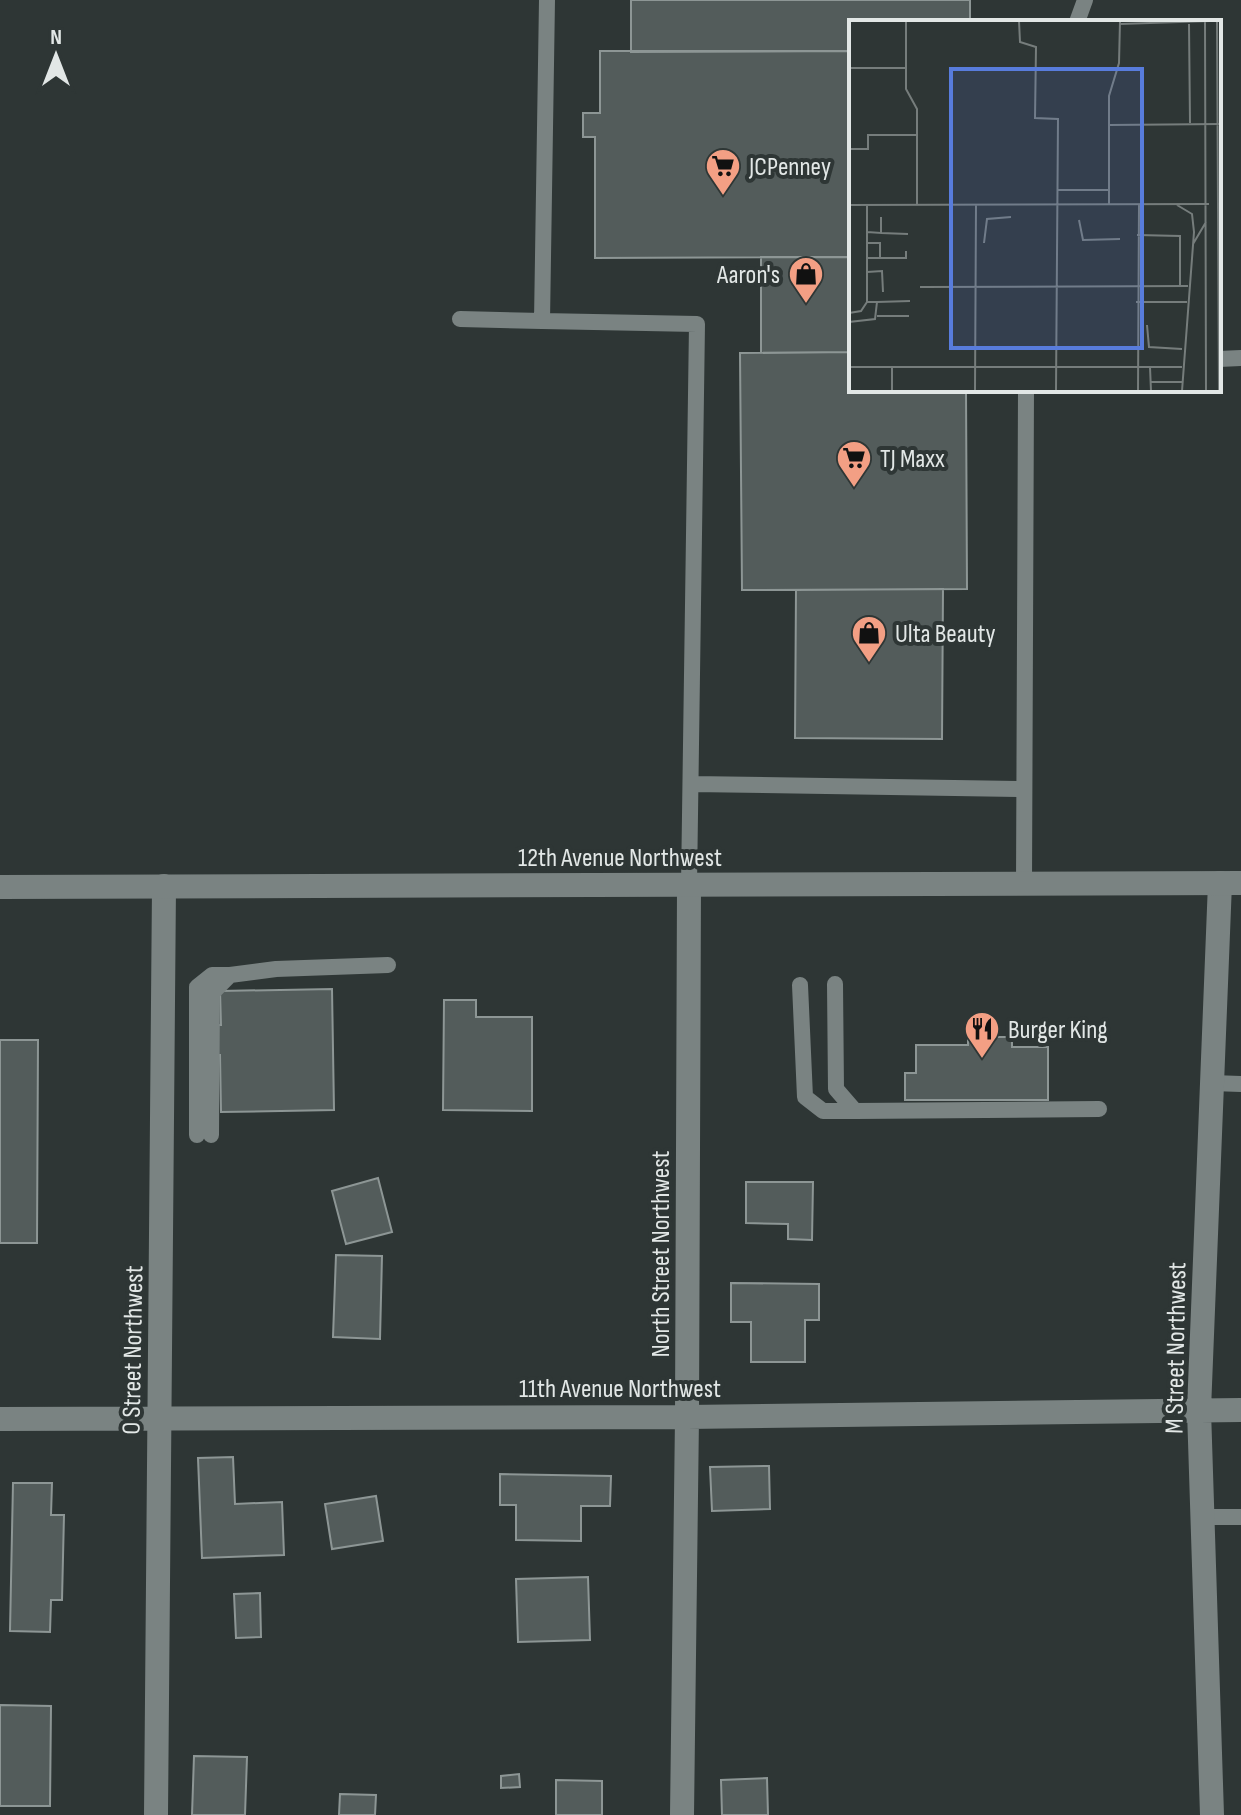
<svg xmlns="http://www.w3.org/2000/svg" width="1241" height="1815" font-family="'Sofia Sans Condensed',sans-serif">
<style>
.building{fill:#535c5b;stroke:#8d9695;stroke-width:2}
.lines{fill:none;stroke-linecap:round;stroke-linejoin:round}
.lane{stroke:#7a8382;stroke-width:16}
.street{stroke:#7a8382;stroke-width:24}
.secondary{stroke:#7a8382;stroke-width:24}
.labels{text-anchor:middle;stroke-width:8;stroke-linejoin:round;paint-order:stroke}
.poi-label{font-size:26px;fill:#e2e7e6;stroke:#2e3635;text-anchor:start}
.street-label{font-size:26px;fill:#e2e7e6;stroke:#2e3635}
.inset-road{fill:none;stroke:#767d7c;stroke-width:2}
.view{fill:#587cdc;fill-opacity:0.15;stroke:#587cdc;stroke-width:4}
.inset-edge{fill:none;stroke:#e2e7e6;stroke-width:4}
</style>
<rect width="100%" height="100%" fill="#2e3635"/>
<path class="building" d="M631 0H970V22H851V51L631 52Z
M600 51H851V257L595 258V137H583V113H600Z
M761 257H851V352L761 353Z
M851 352V390H966L967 589 742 590 740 353Z
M943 589 942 739 795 738 796 590Z
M332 989 334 1110 221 1112 220 1055H194L193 1025H221L220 991Z
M444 1000H476V1017H532V1111L443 1110Z
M968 1037H1012V1047H1048V1100H905V1073H916V1045H968Z
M0 1040H38L37 1243H0Z
M378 1178 392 1232 346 1244 332 1191Z
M746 1182H813L812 1240 788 1239V1224L746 1223Z
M336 1255 382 1256 380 1339 333 1337Z
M731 1283 819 1284V1320H805V1362H751V1322H731Z
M233 1457 235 1504 282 1502 284 1555 202 1558 198 1458Z
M769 1466 770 1509 712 1511 710 1467Z
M500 1474 611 1476 610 1506H581V1541L516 1540V1505H500Z
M13 1483H52L51 1515H64L62 1600H51L50 1632 10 1631Z
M376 1496 383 1541 332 1549 325 1504Z
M588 1577 590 1640 518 1642 516 1579Z
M260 1593 261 1637 236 1638 234 1594Z
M0 1705 51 1706 50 1806H0Z
M194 1756 247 1757 245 1815H192Z
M519 1774 520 1787 501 1788V1776Z
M767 1778 768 1815H722L721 1780Z
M556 1780 602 1781V1815H556Z
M340 1794 376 1795 375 1815H339Z"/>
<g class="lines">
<path class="lane" d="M547 0 542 321 697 324 689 885
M1077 22 1085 0
M460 319 542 321
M1219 359 1241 358
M692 784 1024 789
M1024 884 1026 390
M835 984 836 1089 855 1111 1099 1109
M800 985 805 1097 823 1111H855
M1212 1083 1241 1084
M197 1135V987L212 975H230
M211 1135 212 993 230 975 276 969 388 965
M1202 1517H1241"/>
<path class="street" d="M0 1419 687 1417 1241 1410
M156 1815 164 886
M682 1815 687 1417 689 885
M1212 1815 1199 1410 1220 883"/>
<path class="secondary" d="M0 887 1241 883"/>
</g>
<defs>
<symbol id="supermarket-pin" viewBox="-11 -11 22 30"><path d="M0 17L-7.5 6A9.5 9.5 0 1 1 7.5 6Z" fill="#f39f84" stroke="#2e3635"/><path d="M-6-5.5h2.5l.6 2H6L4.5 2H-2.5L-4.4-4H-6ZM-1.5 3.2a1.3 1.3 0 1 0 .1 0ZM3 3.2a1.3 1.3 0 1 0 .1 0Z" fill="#111"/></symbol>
<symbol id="shop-pin" viewBox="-11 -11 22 30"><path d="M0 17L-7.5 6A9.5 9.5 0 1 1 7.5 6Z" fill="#f39f84" stroke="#2e3635"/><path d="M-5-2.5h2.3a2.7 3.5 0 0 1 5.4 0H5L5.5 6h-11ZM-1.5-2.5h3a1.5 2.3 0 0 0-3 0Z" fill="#111"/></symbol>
<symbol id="restaurant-pin" viewBox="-11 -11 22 30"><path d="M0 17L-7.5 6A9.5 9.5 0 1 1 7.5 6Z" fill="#f39f84" stroke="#2e3635"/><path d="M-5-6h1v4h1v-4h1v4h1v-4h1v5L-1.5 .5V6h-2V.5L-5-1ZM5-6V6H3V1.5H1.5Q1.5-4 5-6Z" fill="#111"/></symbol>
</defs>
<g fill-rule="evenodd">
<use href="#supermarket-pin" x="703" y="146" width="40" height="54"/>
<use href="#shop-pin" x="786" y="254" width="40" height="54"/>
<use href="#supermarket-pin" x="834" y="438" width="40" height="54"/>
<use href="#shop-pin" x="849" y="613" width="40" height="54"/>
<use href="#restaurant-pin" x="962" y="1009" width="40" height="54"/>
</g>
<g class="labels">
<g class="poi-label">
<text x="749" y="175">JCPenney</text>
<text x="780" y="283" text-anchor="end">Aaron's</text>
<text x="880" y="467">TJ Maxx</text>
<text x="895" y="642">Ulta Beauty</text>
<text x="1008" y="1038">Burger King</text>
</g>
<g class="street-label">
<text x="620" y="866">12th Avenue Northwest</text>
<text transform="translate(660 1254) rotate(-90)" y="9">North Street Northwest</text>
<text transform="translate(1175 1348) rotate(-89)" y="9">M Street Northwest</text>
<text transform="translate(132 1350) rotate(-89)" y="9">O Street Northwest</text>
<text x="620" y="1397">11th Avenue Northwest</text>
</g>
</g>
<g transform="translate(849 20)">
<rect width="372" height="372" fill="#2e3635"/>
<path class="inset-road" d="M57 1V69L68 89V185M170 1 171 22 187 27 186 98 209 99 207 371M356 1 357 371M368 1 370 371M271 4 361 1M340 4 341 103M0 48H57M260 105 372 104M0 129H19V115H68M208 170H260M0 185 360 184M260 185V76L270 43 271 1M328 185 343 194 345 212 333 371M230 200 234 220 271 219M18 212 32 213V197M32 213 59 214M288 215 331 216V266M18 223H31V238M135 223 138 199 162 197M344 224 357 202M18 238H57V231M18 252 33 251 34 272M71 267 339 266M28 282 61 281M287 282H338M0 293 12 291 18 282V185M28 296H60M0 302 26 299 28 282H18M298 305 300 327 333 329M0 347H333M301 347 302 371M302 362H333M43 371V346M126 371 127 185M289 371 290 185"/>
<path class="view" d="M102 49H293V328H102Z"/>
<rect width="372" height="372" class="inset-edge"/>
</g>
<g transform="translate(56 56)" stroke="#2e3635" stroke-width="6" paint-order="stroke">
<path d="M0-6L14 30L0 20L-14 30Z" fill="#e2e7e6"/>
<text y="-12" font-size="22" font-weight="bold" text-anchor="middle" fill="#e2e7e6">N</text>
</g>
</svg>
